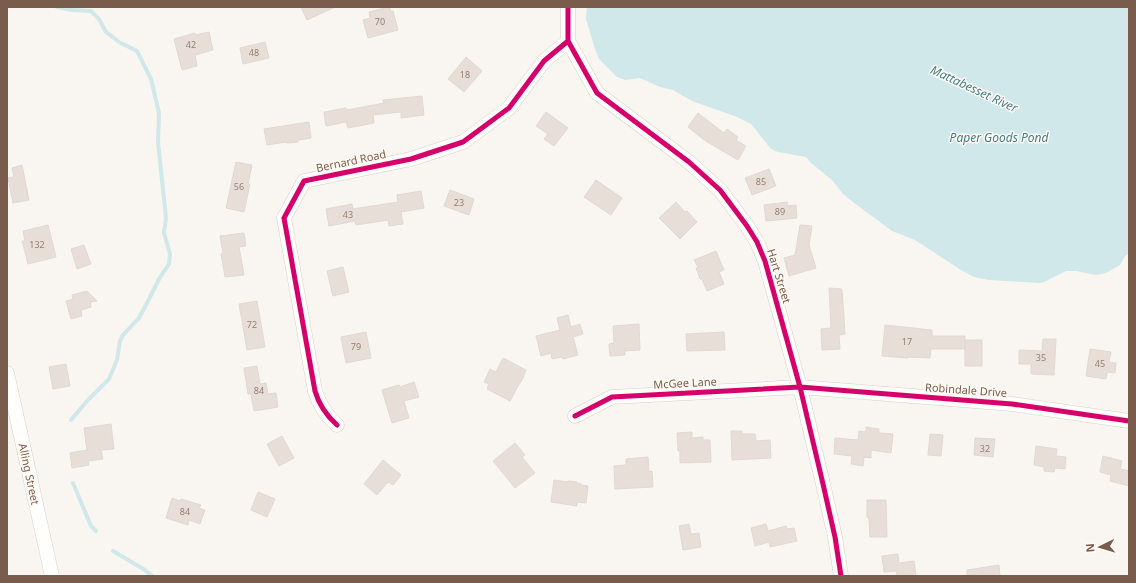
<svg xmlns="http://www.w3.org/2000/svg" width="1136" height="583" font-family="'Noto Sans',sans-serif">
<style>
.water{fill:#d0e8ea}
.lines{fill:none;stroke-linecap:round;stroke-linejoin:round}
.stream{stroke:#d0e8ea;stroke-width:4}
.building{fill:#e6ded7;stroke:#e2d8d2}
.minor-casing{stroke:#d7d1cb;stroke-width:15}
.minor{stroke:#fefefd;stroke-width:14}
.cycleway-casing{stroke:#fffaf3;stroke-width:8}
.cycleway{stroke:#d6006c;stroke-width:5}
.labels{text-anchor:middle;stroke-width:3;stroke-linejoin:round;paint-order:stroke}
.number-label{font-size:9px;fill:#977e72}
.street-label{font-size:11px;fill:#7a5c4d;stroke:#fffaf3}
.water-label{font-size:12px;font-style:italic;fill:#437c86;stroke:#fffaf3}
</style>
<rect width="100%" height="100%" fill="#f9f5f0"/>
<path class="water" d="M587 7H1129V253L1125 256 1120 265 1106 273 1096 275 1076 271H1066L1044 282 1040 283 989 280 974 277 961 270 915 240 892 231 853 202 843 194 832 180 811 163 806 157 778 152 771 149 751 124 737 117 692 101 673 90 660 87 640 78 625 80 617 77 599 59 595 49 586 19Z"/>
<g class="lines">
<path class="stream" d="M57 7 72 10 91 11 99 19 106 32 119 42 137 51 151 79 159 113 158 142 166 218 164 233 170 254 169 264 159 279 146 305 139 318 123 335 120 341 117 360 109 379 87 401 71 420
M73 483 91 526 96 531
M113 551 145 570 152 576"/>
</g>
<path class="building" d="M301 7H335L307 20Z
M389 7 391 12 393 11 398 30 368 38 363 20 370 18 369 12Z
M209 32 213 50 195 55 197 66 182 70 174 39 195 33V35Z
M265 42 269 58 243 64 240 48Z
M466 57 482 71 464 92 448 79Z
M422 96 424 115 401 118V112L373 115 374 123 348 128 346 122 326 126 324 112 346 108 347 110 384 103 383 100Z
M546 112 568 128 554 146 544 139 548 134 536 126Z
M698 113 724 133 727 129 738 137 736 140 746 146 738 160 704 140 688 127Z
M309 122 311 138 298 140V142L287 143 286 142 267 145 264 129Z
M236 162 252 165 248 184H250L244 212 226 208Z
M22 165 29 200 13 203 8 178 14 177 12 168Z
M769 169 776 186 752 195 745 178Z
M596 180 622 198 611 215 584 197Z
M450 190 474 199 469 215 444 206Z
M421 191 424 208 401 212 403 224 389 226 388 220 356 225 355 221 329 226 326 209 352 204 353 209 398 202 397 195Z
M676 202 685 212 687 211 697 222 680 239 659 218Z
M787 202 788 206 796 205 797 218 766 221 764 205Z
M48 225 56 257 28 264 22 241H25L23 231Z
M800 225 812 226 809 245 816 268 789 276 784 258 795 255Z
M244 233 246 246 239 247 244 275 225 277 221 254 223 253 220 236Z
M84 245 91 264 77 269 71 249Z
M716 251 724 270 719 272 724 284 707 291 702 279H700L696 268 698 267 694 260Z
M343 267 349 292 333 296 327 271Z
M829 288 842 289 845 334 839 335 840 349 822 350 821 329 831 328Z
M87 291 97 301 90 302 91 307 81 310 82 316 71 319 66 301 73 299 72 295Z
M257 301 265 347 247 350 239 304Z
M568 315 571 327 580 324 583 334 573 337 578 355 563 359 562 357 552 359 551 353 541 356 536 336 560 330 557 318Z
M639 324 640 350 625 351V355L610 356 609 344 614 343 613 326Z
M885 325 932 330V336H965V349H931L930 358 908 357V358L882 356Z
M366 332 371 358 346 363 341 337Z
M724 332 725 350 687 351 686 334Z
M1043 339H1056L1054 375 1031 374V364H1019V350L1042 351Z
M965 340H982V366H965Z
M1090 349 1111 352 1109 362 1116 363 1115 373 1107 372 1106 379 1086 376Z
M503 358 526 370 522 380 518 386 510 401 487 389 489 384 484 382 490 369 496 372Z
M66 364 70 386 53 389 49 367Z
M257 366 260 384 266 383 268 394 276 393 278 407 254 411 251 394H248L244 368Z
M414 382 419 397 404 401 409 418 392 423 382 390 399 385 400 387Z
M111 424 114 449 101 450 103 459 88 461 89 465 72 468 70 453 87 450 84 428Z
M866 427 879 429V433L893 434 891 453 871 450V458L864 457 863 466 851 464 852 456 834 454 835 438 858 440 859 431 866 432Z
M731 431H742V434H755L756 441 770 440 771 458 732 460Z
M692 432V438L703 437V440H710L711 462 680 463V451H678L677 433Z
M930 434 943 435 941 456 928 455Z
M282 436 294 458 279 466 267 444Z
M975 438 995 439 993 457 974 455Z
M515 443 525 455 522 457 535 473 515 488 493 461Z
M1036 446 1057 449 1056 456 1066 457 1065 469 1055 468 1054 472 1044 471V467L1034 465Z
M1103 456 1122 461 1120 469 1129 471V486L1110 481 1111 475 1100 472Z
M648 457 649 472 652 471 653 487 615 489 614 466 626 465V459Z
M383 460 401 475 393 485 388 482 377 495 364 484Z
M554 480 567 482 568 481 577 482V483L581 484V485L588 486 586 503 577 502V506L551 502Z
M258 492 275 499 267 517 251 510Z
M172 498 180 501 181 499 201 505 199 508 205 510 200 524 189 520 188 525 166 518Z
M867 500H886L887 537H870L869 519 867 517Z
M689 524 691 534 699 533 701 547 683 550 679 526Z
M766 524 768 531 786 526 787 529 794 528 797 541 770 547 769 542 755 546 751 528Z
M898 554 899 563 914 561 916 576H897L896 571 884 572 882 556Z
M999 565 1000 576H967V570Z"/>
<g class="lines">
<defs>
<path id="minor" d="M568 7V41L597 93 689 162 720 190 747 226 757 242 765 261 800 387 823 484 835 537 841 576
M7 373 52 576
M575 416 612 397 800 387 1012 404 1129 421
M337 425C327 416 319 405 315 391L284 218 304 181 411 159 463 142 509 108 544 61 568 41"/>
</defs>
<use href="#minor" class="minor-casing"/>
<use href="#minor" class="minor"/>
<defs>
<path id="cycleway" d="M568 7V41L597 93 689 162 720 190 747 226 757 242 765 261 800 387 823 484 835 537 841 576
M575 416 612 397 800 387 1012 404 1129 421
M337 425C327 416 319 405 315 391L284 218 304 181 411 159 463 142 509 108 544 61 568 41"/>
</defs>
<use href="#cycleway" class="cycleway-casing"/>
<use href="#cycleway" class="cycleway"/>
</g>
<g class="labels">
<g class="number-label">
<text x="380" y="25">70</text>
<text x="191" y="48">42</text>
<text x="254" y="56">48</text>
<text x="465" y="78">18</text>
<text x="761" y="185">85</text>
<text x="239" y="190">56</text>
<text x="459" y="206">23</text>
<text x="780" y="215">89</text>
<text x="348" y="218">43</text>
<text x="37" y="248">132</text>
<text x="252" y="328">72</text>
<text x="907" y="345">17</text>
<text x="356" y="350">79</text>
<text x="1041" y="361">35</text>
<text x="1100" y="367">45</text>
<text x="259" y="394">84</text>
<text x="985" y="452">32</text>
<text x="185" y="515">84</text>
</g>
<g class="street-label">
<text transform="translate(351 161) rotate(-12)" y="4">Bernard Road</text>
<text transform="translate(779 276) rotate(73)" y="4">Hart Street</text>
<text transform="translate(685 383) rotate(-3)" y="4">McGee Lane</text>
<text transform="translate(966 390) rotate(4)" y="4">Robindale Drive</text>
<text transform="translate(29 474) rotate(78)" y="4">Alling Street</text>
</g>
<g class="water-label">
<text transform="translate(974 89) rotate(25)" y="4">Mattabesset River</text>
<text x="999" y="142">Paper Goods Pond</text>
</g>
</g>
<rect width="1136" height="583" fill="none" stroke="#7a5c4d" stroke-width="16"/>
<g transform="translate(1100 547) rotate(265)" stroke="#fffaf3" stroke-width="3" paint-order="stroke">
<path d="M0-3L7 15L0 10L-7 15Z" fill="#7a5c4d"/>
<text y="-6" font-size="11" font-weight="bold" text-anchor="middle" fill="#7a5c4d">N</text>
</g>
</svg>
